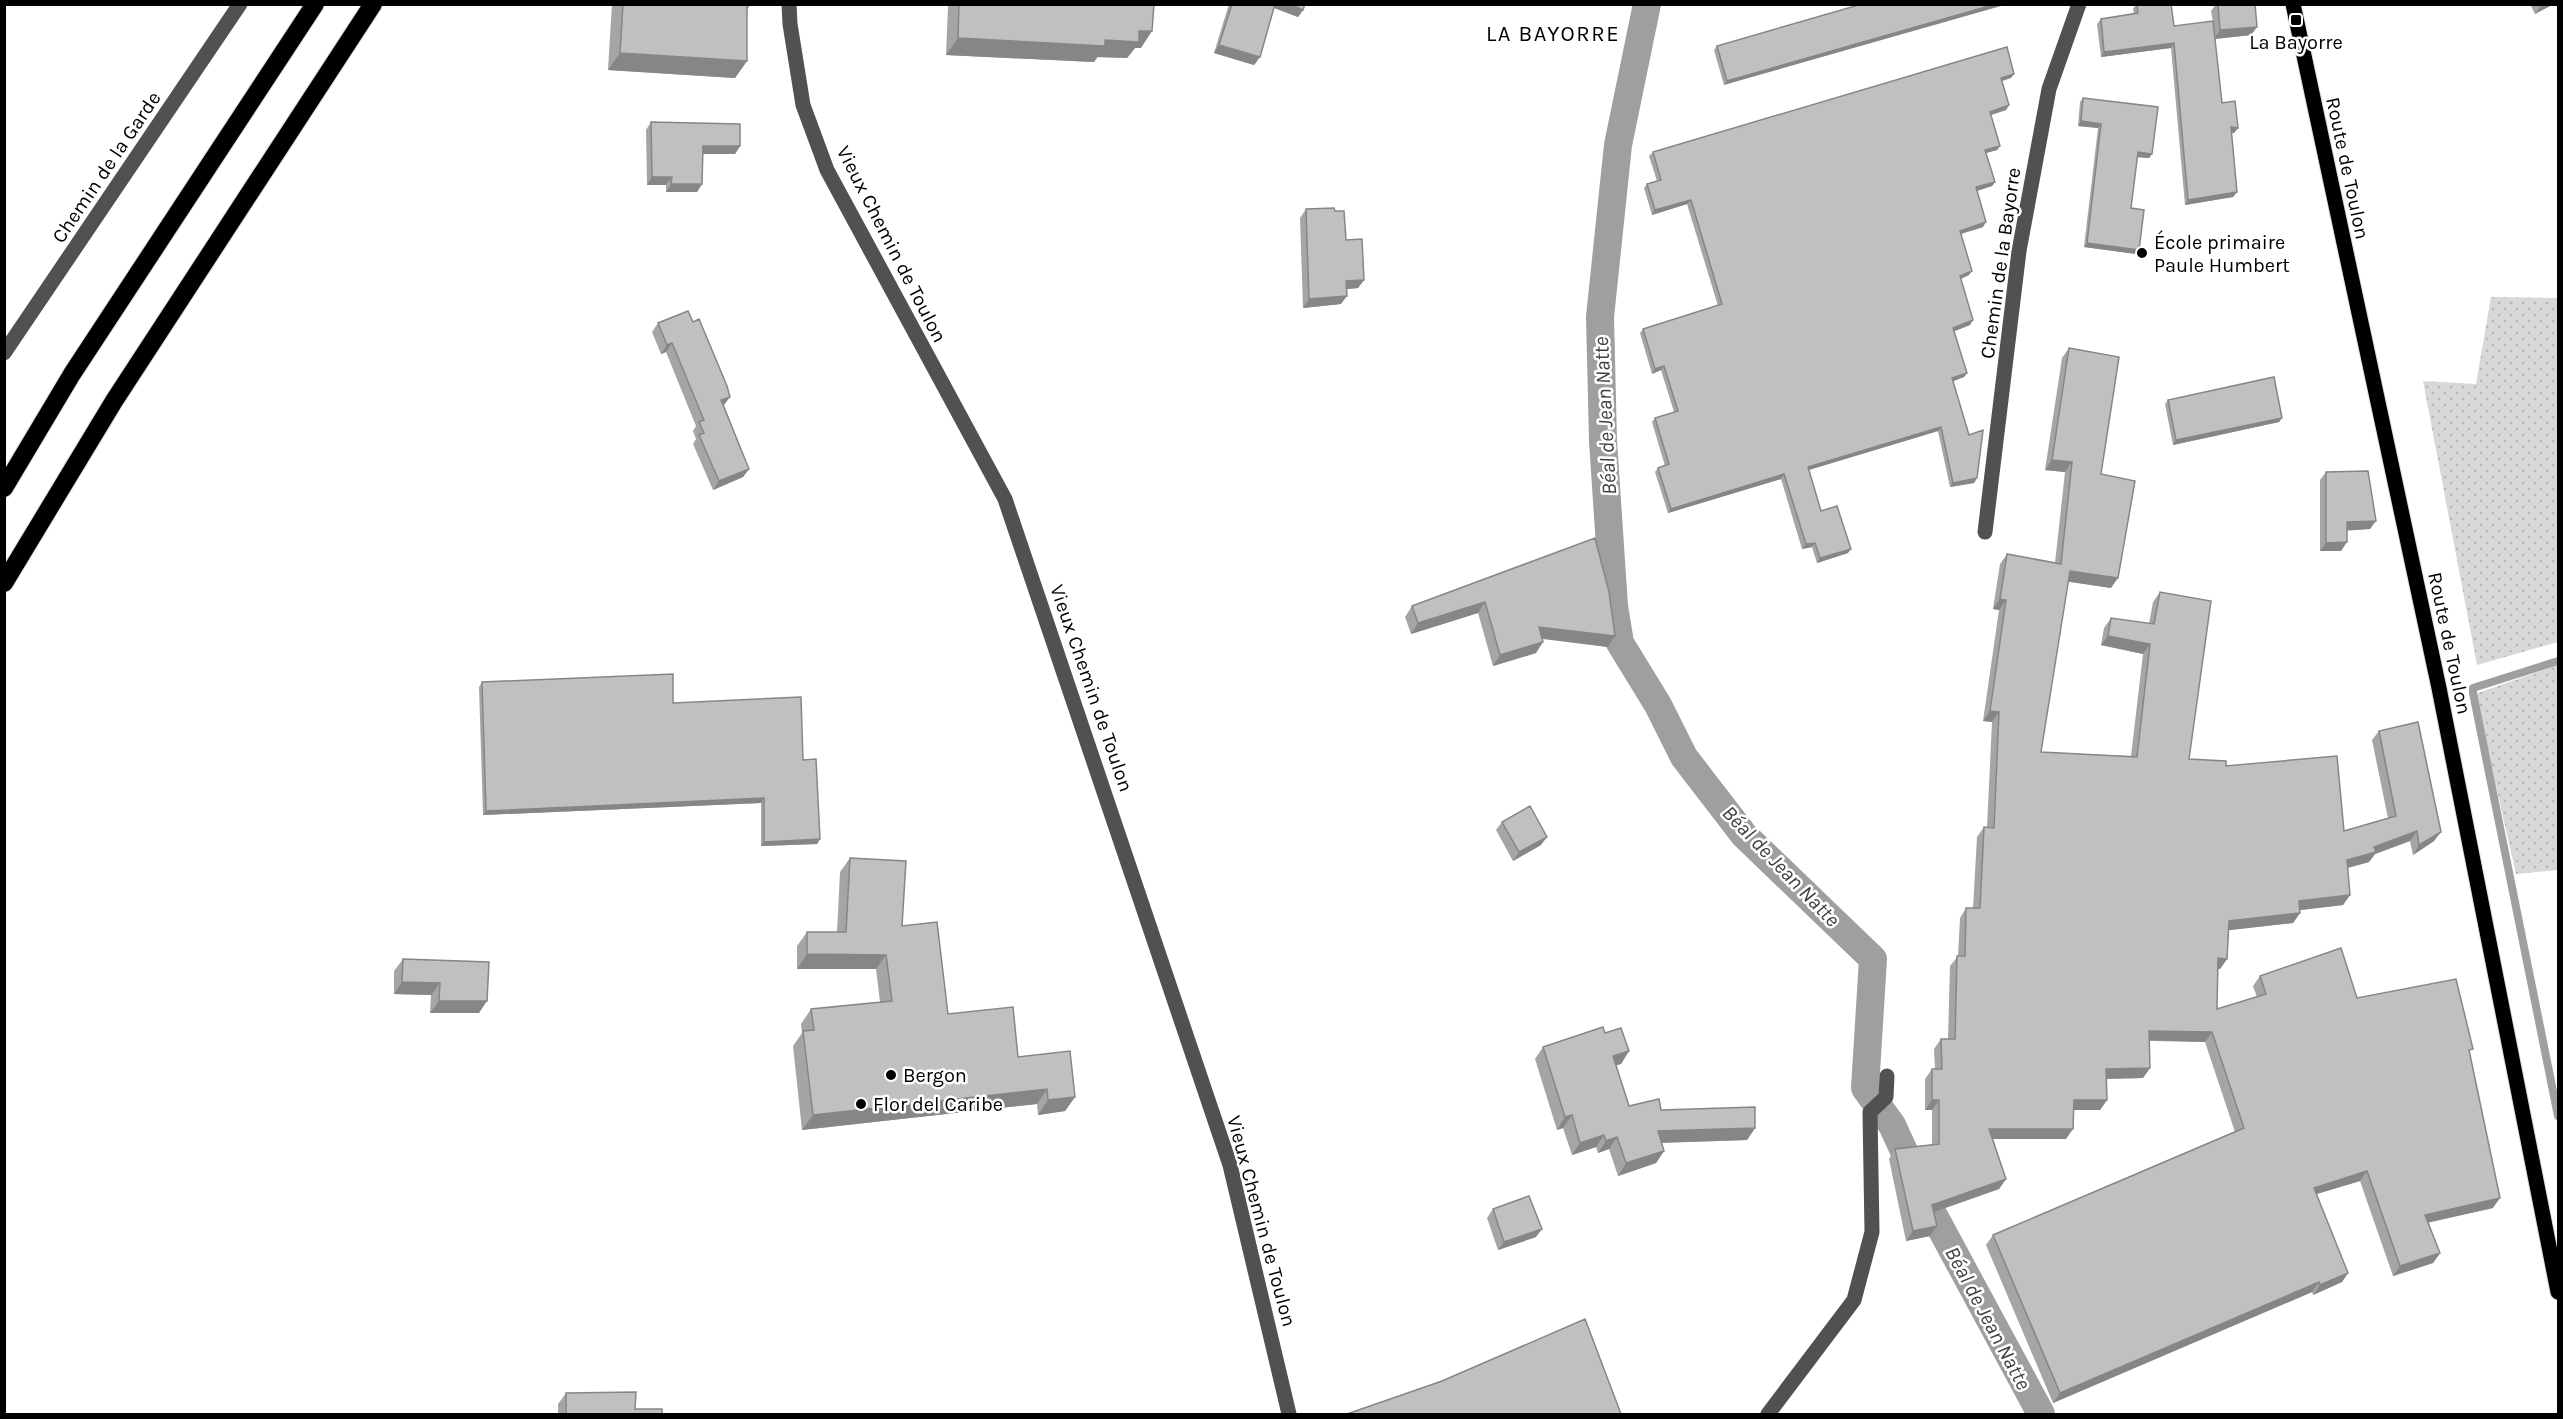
<svg xmlns="http://www.w3.org/2000/svg" width="2563" height="1419" font-family="Karla,sans-serif">
<style>
.grass{fill:url(#grass-dots)}
.lines{fill:none;stroke-linecap:round;stroke-linejoin:round}
.stream{stroke:#9f9f9f;stroke-width:8}
.canal{stroke:#9f9f9f;stroke-width:28}
.major-casing{stroke:#dbdbdb;stroke-width:17}
.highway-casing{stroke:#dbdbdb;stroke-width:20}
.minor{stroke:#515151;stroke-width:15}
.major{stroke:#000;stroke-width:15}
.highway{stroke:#000;stroke-width:18}
.wall{fill:#a5a5a5}
.shaded-wall{fill:#868686}
.building{fill:#c0c0c0;stroke:#868686;stroke-width:1.5}
.poi-dot{fill:#000;stroke:#fff;stroke-width:2}
.labels{text-anchor:middle;stroke-width:5;stroke-linejoin:round;paint-order:stroke}
.poi-label{font-size:20px;fill:#000;stroke:#fff;text-anchor:start}
.street-label{font-size:20px;fill:#000;stroke:#fff}
.water-label{font-size:21px;font-style:italic;fill:#404040;stroke:#fff}
.quarter-label{font-size:22px;letter-spacing:1.5px;fill:#000;stroke:#fff}
</style>
<defs>
<pattern id="grass-dots" width="8" height="8" patternUnits="userSpaceOnUse" patternTransform="scale(1.5)"><rect width="8" height="8" fill="#d8d8d8"/><path d="M2 2h.1M6 6h.1" fill="none" stroke="#b8b8b8" stroke-width="1.8" stroke-linecap="round"/></pattern>
</defs>
<rect width="100%" height="100%" fill="#fff"/>
<path class="grass" d="M2491 297 2558 298V642L2477 665 2423 381 2476 384Z
M2558 665V870L2516 874 2475 694Z"/>
<g class="lines">
<path class="stream" d="M2558 661 2473 688V693L2558 1116"/>
<path class="canal" d="M1647 4 1618 145 1600 317 1603 441 1614 606 1620 643 1658 705 1684 757 1744 835 1873 959 1865 1088 1892 1125 1933 1214 2041 1414"/>
<defs>
<path id="major" d="M2293 4 2439 688 2558 1292"/>
<path id="highway" d="M4 488 72 374 315 4
M4 583 114 401 373 4"/>
</defs>
<use href="#major" class="major-casing"/>
<use href="#highway" class="highway-casing"/>
<path class="minor" d="M789 4 790 24 803 105 827 170 1005 499 1230 1165 1289 1414
M4 353 240 4
M1985 532 2019 251 2049 89 2079 4
M1768 1414 1854 1300 1872 1232 1870 1112 1886 1097 1887 1076"/>
<use href="#major" class="major"/>
<use href="#highway" class="highway"/>
</g>
<path class="wall" d="M612 4H751L747 10V61L735 78 608 70Z
M950 4H1154L1141 48H1135L1127 58 1098 57 1094 62 946 55 948 7Z
M1229 4H1305L1303 10 1298 17 1274 8 1260 57 1254 65 1214 53Z
M1862 4 1724 85 1714 50 1717 46Z
M2136 4 2174 26 2213 22 2211 11 2216 4H2255L2257 27 2251 35 2215 39 2222 103 2238 128 2234 133 2231 132 2237 192 2233 197 2185 205 2171 48 2101 57 2097 24 2101 19 2134 14 2133 9Z
M2530 4H2554L2535 14Z
M2011 78 2002 81 2009 105 2006 110 1991 115 2000 146 1997 150 1986 153 1995 182 1992 186 1977 191 1983 227 1961 234 1969 275 1961 279 1970 325 1954 331 1967 373 1964 377 1953 381 1977 478 1974 483 1950 487 1938 431 1809 470 1821 511 1848 553 1817 563 1812 547 1802 549 1781 479 1668 513 1655 472 1658 468 1665 466 1652 422 1655 418 1674 412 1661 370 1652 374 1640 333 1643 329 1718 306 1687 204 1652 215 1644 188 1647 184 1657 181 1649 156 1653 152Z
M2083 98 2152 154 2149 158 2137 157 2131 208 2136 254 2084 247 2098 128 2078 126 2080 102Z
M651 122 740 146 735 154H703L702 184 697 192H666V185H647L646 130Z
M1306 209 1335 211 1346 240 1364 280 1358 288 1346 289 1341 304 1303 308 1300 218Z
M658 323 724 405 749 469 743 477 713 490 693 444 696 439 693 431 696 426 666 352 661 354 652 332Z
M2069 348 2101 474 2111 588 2068 581 2041 752 2131 756 2143 654 2101 645 2104 628 2111 618 2149 624 2153 602 2160 592 2189 759 2226 766 2344 831 2388 818 2372 740 2379 731 2434 841 2413 855 2410 841 2375 854 2369 862 2347 868 2350 895 2343 905 2300 910V913L2293 923 2229 930 2227 959 2220 969H2218L2217 1009 2257 997 2253 986 2260 976 2357 998 2470 1054 2493 1208 2428 1222 2440 1253 2433 1263 2393 1276 2360 1181 2316 1194 2348 1273 2342 1282 2313 1295 2312 1292 2053 1403 1986 1245 1993 1235 2235 1132 2205 1042 2150 1041V1068L2143 1078 2106 1079 2107 1100 2100 1110H2074L2066 1139H1993L2006 1179 1999 1189 1934 1212 1937 1226 1930 1236 1906 1241 1889 1159 1895 1149 1932 1145V1110H1925V1079L1932 1069H1935L1934 1049 1941 1039H1948L1950 966 1958 956 1960 918 1966 908H1973L1977 837 1984 827 1987 828 1992 722 1983 721 1999 610 1993 609 2000 564 2007 554 2055 563 2065 472 2045 470 2062 358Z
M2168 400 2282 418 2279 422 2173 445 2165 404Z
M2326 472 2370 529 2347 530 2341 551H2320V480Z
M1595 538 1615 636 1608 647 1542 639 1536 653 1493 666 1478 613 1411 634 1405 617 1412 606Z
M482 682 673 703 803 760 820 839 817 844 761 846V803L483 815 479 687Z
M1502 822 1541 845 1513 861 1496 830Z
M850 858 902 926 948 1014 1018 1057 1075 1097 1065 1111 1038 1115 1037 1104 802 1130 793 1046 802 1033 801 1024 811 1009 880 1002 876 969H797V946L807 932H837L840 872Z
M403 959 489 962 479 1013H430L431 995 394 994V971Z
M1605 1033 1629 1051 1621 1064 1616 1065 1629 1106 1661 1110 1755 1128 1747 1140 1662 1143 1664 1151 1656 1163 1618 1176 1609 1149 1598 1153 1596 1147 1572 1155 1563 1128 1557 1130 1535 1059 1543 1047Z
M1493 1209 1536 1237 1498 1250 1487 1218Z
M566 1393 635 1409 662 1414H558V1404Z"/>
<path class="shaded-wall" d="M1274 4H1290L1303 10 1298 17 1272 7Z
M1996 4H2008L1724 85 1727 81Z
M2544 4H2554L2535 14 2541 6Z
M2257 27 2251 35 2214 39 2220 30Z
M1139 31H1152L1141 48H1135L1127 58 1097 57 1094 62 946 55 958 38 1105 40Z
M2174 43 2171 48 2101 57 2104 52Z
M1219 45 1260 57 1254 65 1214 53Z
M620 53 747 61 735 78 608 70Z
M2014 74 2011 78 1998 82 2001 78Z
M2009 105 2006 110 1987 116 1990 112Z
M2081 121 2101 124 2098 128 2078 126Z
M2231 127 2238 128 2234 133 2227 132Z
M703 146H740L735 154H698Z
M2000 146 1997 150 1982 154 1985 150Z
M2138 152 2152 154 2149 158 2135 157Z
M652 177H672L666 185H647Z
M1995 182 1992 186 1973 192 1976 187Z
M671 184H702L697 192H666Z
M2237 192 2233 197 2185 205 2188 200Z
M1691 200 1687 204 1652 215 1655 210Z
M1986 222 1983 227 1957 235 1960 231Z
M2087 243 2139 250 2136 254 2084 247Z
M1972 271 1969 275 1957 280 1960 276Z
M1364 280 1358 288 1340 290 1346 281Z
M1347 296 1341 304 1303 308 1309 299Z
M1973 320 1970 325 1950 333 1953 328Z
M672 343 666 352 661 354 667 345Z
M1664 366 1661 370 1652 374 1655 369Z
M1967 373 1964 377 1949 383 1952 378Z
M730 397 724 405 715 409 721 400Z
M2282 418 2279 422 2173 445 2176 440Z
M1941 427 1938 431 1805 471 1808 467Z
M2052 460 2072 462 2065 472 2045 470Z
M749 469 743 477 713 490 719 481Z
M1784 474 1781 479 1668 513 1671 509Z
M1977 478 1974 483 1950 487 1953 483Z
M2376 521 2370 529 2341 531 2347 522Z
M2347 542 2341 551H2320L2326 543Z
M1815 543 1812 547 1802 549 1806 544Z
M1851 549 1848 553 1817 563 1820 558Z
M2070 571 2118 578 2111 588 2063 581Z
M2000 599 2006 600 1999 610 1993 609Z
M1485 602 1478 613 1411 634 1418 623Z
M1539 627 1615 636 1608 647 1531 637Z
M2108 636 2150 644 2143 654 2101 645Z
M1543 642 1536 653 1493 666 1500 655Z
M1990 711 1999 712 1992 722 1983 721Z
M764 798 761 803 483 815 486 811Z
M2417 831 2410 841 2375 854 2369 862 2340 870 2347 860 2374 847Z
M2441 832 2434 841 2413 855 2419 845Z
M1547 837 1541 845 1513 861 1519 852Z
M820 839 817 844 761 846 764 842Z
M2350 895 2343 905 2292 911 2299 901Z
M2300 913 2293 923 2222 931 2229 921Z
M807 954 886 955 876 969H797Z
M2218 958 2227 959 2220 969 2212 968Z
M402 982 440 983 431 995 394 994Z
M439 1001H487L479 1013H430Z
M2149 1031 2212 1032 2205 1042 2142 1040Z
M1629 1051 1621 1064 1605 1069 1613 1056Z
M2150 1068 2143 1078 2099 1079 2106 1069Z
M1047 1089 1037 1104 802 1130 813 1115Z
M1075 1097 1065 1111 1038 1115 1048 1100Z
M1932 1100H1939L1932 1110H1925Z
M2074 1100H2107L2100 1110H2067Z
M1572 1115 1563 1128 1557 1130 1565 1117Z
M1755 1128 1747 1140 1650 1143 1658 1131Z
M1989 1129H2073L2066 1139H1982Z
M1604 1135 1596 1147 1572 1155 1580 1143Z
M1617 1137 1609 1149 1598 1153 1606 1141Z
M1664 1151 1656 1163 1618 1176 1626 1163Z
M2367 1171 2360 1181 2307 1197 2314 1188Z
M2006 1179 1999 1189 1925 1215 1932 1205Z
M2500 1198 2493 1208 2418 1225 2425 1215Z
M1937 1226 1930 1236 1906 1241 1913 1231Z
M1542 1229 1536 1237 1498 1250 1504 1242Z
M2440 1253 2433 1263 2393 1276 2400 1266Z
M2348 1273 2342 1282 2313 1295 2320 1285Z
M2319 1282 2312 1292 2053 1403 2060 1393Z"/>
<path class="building" d="M623 4H751L747 5V61L620 53Z
M959 4H1154L1152 31H1139V42L1105 40V46L958 38Z
M1232 4H1275L1260 57 1219 45Z
M1290 4H1305L1303 10Z
M1862 4H1996L1727 81 1717 46Z
M2137 4H2171L2174 26 2213 21 2222 103 2235 101 2238 128 2231 127 2237 192 2188 200 2174 43 2104 52 2101 19 2138 13Z
M2218 4H2255L2257 27 2220 30Z
M2007 47 2014 74 2001 78 2009 105 1990 112 2000 146 1985 150 1995 182 1976 187 1986 222 1960 231 1972 271 1960 276 1973 320 1953 328 1967 373 1952 378 1969 435 1983 430 1977 478 1953 483 1941 427 1808 467 1821 511 1837 506 1851 549 1820 558 1815 543 1806 544 1784 474 1671 509 1658 468 1669 464 1655 418 1678 411 1664 366 1655 369 1643 329 1722 304 1691 200 1655 210 1647 184 1661 180 1653 152Z
M2083 98 2158 107 2152 154 2138 152 2131 208 2144 210 2139 250 2087 243 2101 124 2081 121Z
M651 122 740 124V146H703L702 184H671L672 177H652Z
M1334 208 1335 211H1344L1346 240 1362 239 1364 280 1346 281 1347 296 1309 299 1306 209Z
M688 311 693 322 699 319 727 386 730 397 721 400 749 469 719 481 699 435 704 433 699 422 704 420 672 343 667 345 658 323Z
M2069 348 2119 357 2101 474 2135 481 2118 578 2070 571 2041 752 2137 757 2150 644 2108 636 2111 618 2154 624 2160 592 2211 601 2189 759 2226 761V766L2337 756 2344 831 2396 816 2379 731 2418 722 2441 832 2419 845 2417 831 2374 847 2376 852 2347 860 2350 895 2299 901 2300 913 2229 921 2227 959 2218 958 2217 1009 2266 994 2260 976 2341 948 2357 998 2456 979 2473 1049 2469 1050 2500 1198 2425 1215 2440 1253 2400 1266 2367 1171 2314 1188 2348 1273 2320 1285 2319 1282 2060 1393 1993 1235 2244 1128 2212 1032 2149 1031 2150 1068 2106 1069 2107 1100H2074L2073 1129H1989L2006 1179 1932 1205 1937 1226 1913 1231 1895 1149 1939 1144V1100H1932V1069H1942L1941 1039H1955L1957 956H1965L1966 908H1980L1984 827 1994 828 1999 712 1990 711 2006 600 2000 599 2007 554 2061 564 2072 462 2052 460Z
M2274 377 2282 418 2176 440 2168 400Z
M2368 471 2376 521 2347 522V542L2326 543V472Z
M1595 538 1609 592 1615 636 1539 627 1543 642 1500 655 1485 602 1418 623 1412 606Z
M673 674V703L801 697 803 760 816 759 820 839 764 842V798L486 811 482 682Z
M1530 806 1547 837 1519 852 1502 822Z
M850 858 906 861 902 926 937 922 948 1014 1013 1007 1018 1057 1070 1051 1075 1097 1048 1100 1047 1089 813 1115 803 1031 814 1030 811 1009 892 1001 886 955 807 954V932H846Z
M403 959 489 962 487 1001H439L440 983 402 982Z
M1603 1027 1605 1033 1621 1028 1629 1051 1613 1056 1629 1106 1659 1099 1661 1110 1755 1107V1128L1658 1131 1664 1151 1626 1163 1617 1137 1606 1141 1604 1135 1580 1143 1572 1115 1565 1117 1543 1047Z
M1529 1196 1542 1229 1504 1242 1493 1209Z
M1585 1319 1621 1414H1347L1442 1381Z
M636 1392 635 1409H662V1414H566V1393Z"/>
<g class="poi-dot">
<rect x="2290" y="14" width="12" height="12" rx="3"/>
<circle cx="2142" cy="253" r="6"/>
<circle cx="891" cy="1075" r="6"/>
<circle cx="861" cy="1104" r="6"/>
</g>
<g class="labels">
<g class="poi-label">
<text x="2296" y="49" text-anchor="middle">La Bayorre</text>
<text x="2154" y="249">École primaire<tspan x="2154" dy="23">Paule Humbert</tspan></text>
<text x="903" y="1082">Bergon</text>
<text x="873" y="1111">Flor del Caribe</text>
</g>
<g class="street-label">
<text transform="translate(106 167) rotate(-56)" y="7">Chemin de la Garde</text>
<text transform="translate(2348 168) rotate(78)" y="7">Route de Toulon</text>
<text transform="translate(892 244) rotate(63)" y="7">Vieux Chemin de Toulon</text>
<text transform="translate(2000 263) rotate(-82)" y="7">Chemin de la Bayorre</text>
<text transform="translate(2450 643) rotate(78)" y="7">Route de Toulon</text>
<text transform="translate(1092 688) rotate(71)" y="7">Vieux Chemin de Toulon</text>
<text transform="translate(1262 1221) rotate(75)" y="7">Vieux Chemin de Toulon</text>
</g>
<g class="water-label">
<text transform="translate(1605 416) rotate(-93)" y="7">Béal de Jean Natte</text>
<text transform="translate(1781 866) rotate(46)" y="7">Béal de Jean Natte</text>
<text transform="translate(1988 1318) rotate(62)" y="7">Béal de Jean Natte</text>
</g>
<g class="quarter-label">
<text x="1553" y="41">LA BAYORRE</text>
</g>
</g>
<rect width="2563" height="1419" fill="none" stroke="#000000" stroke-width="12"/>
</svg>
